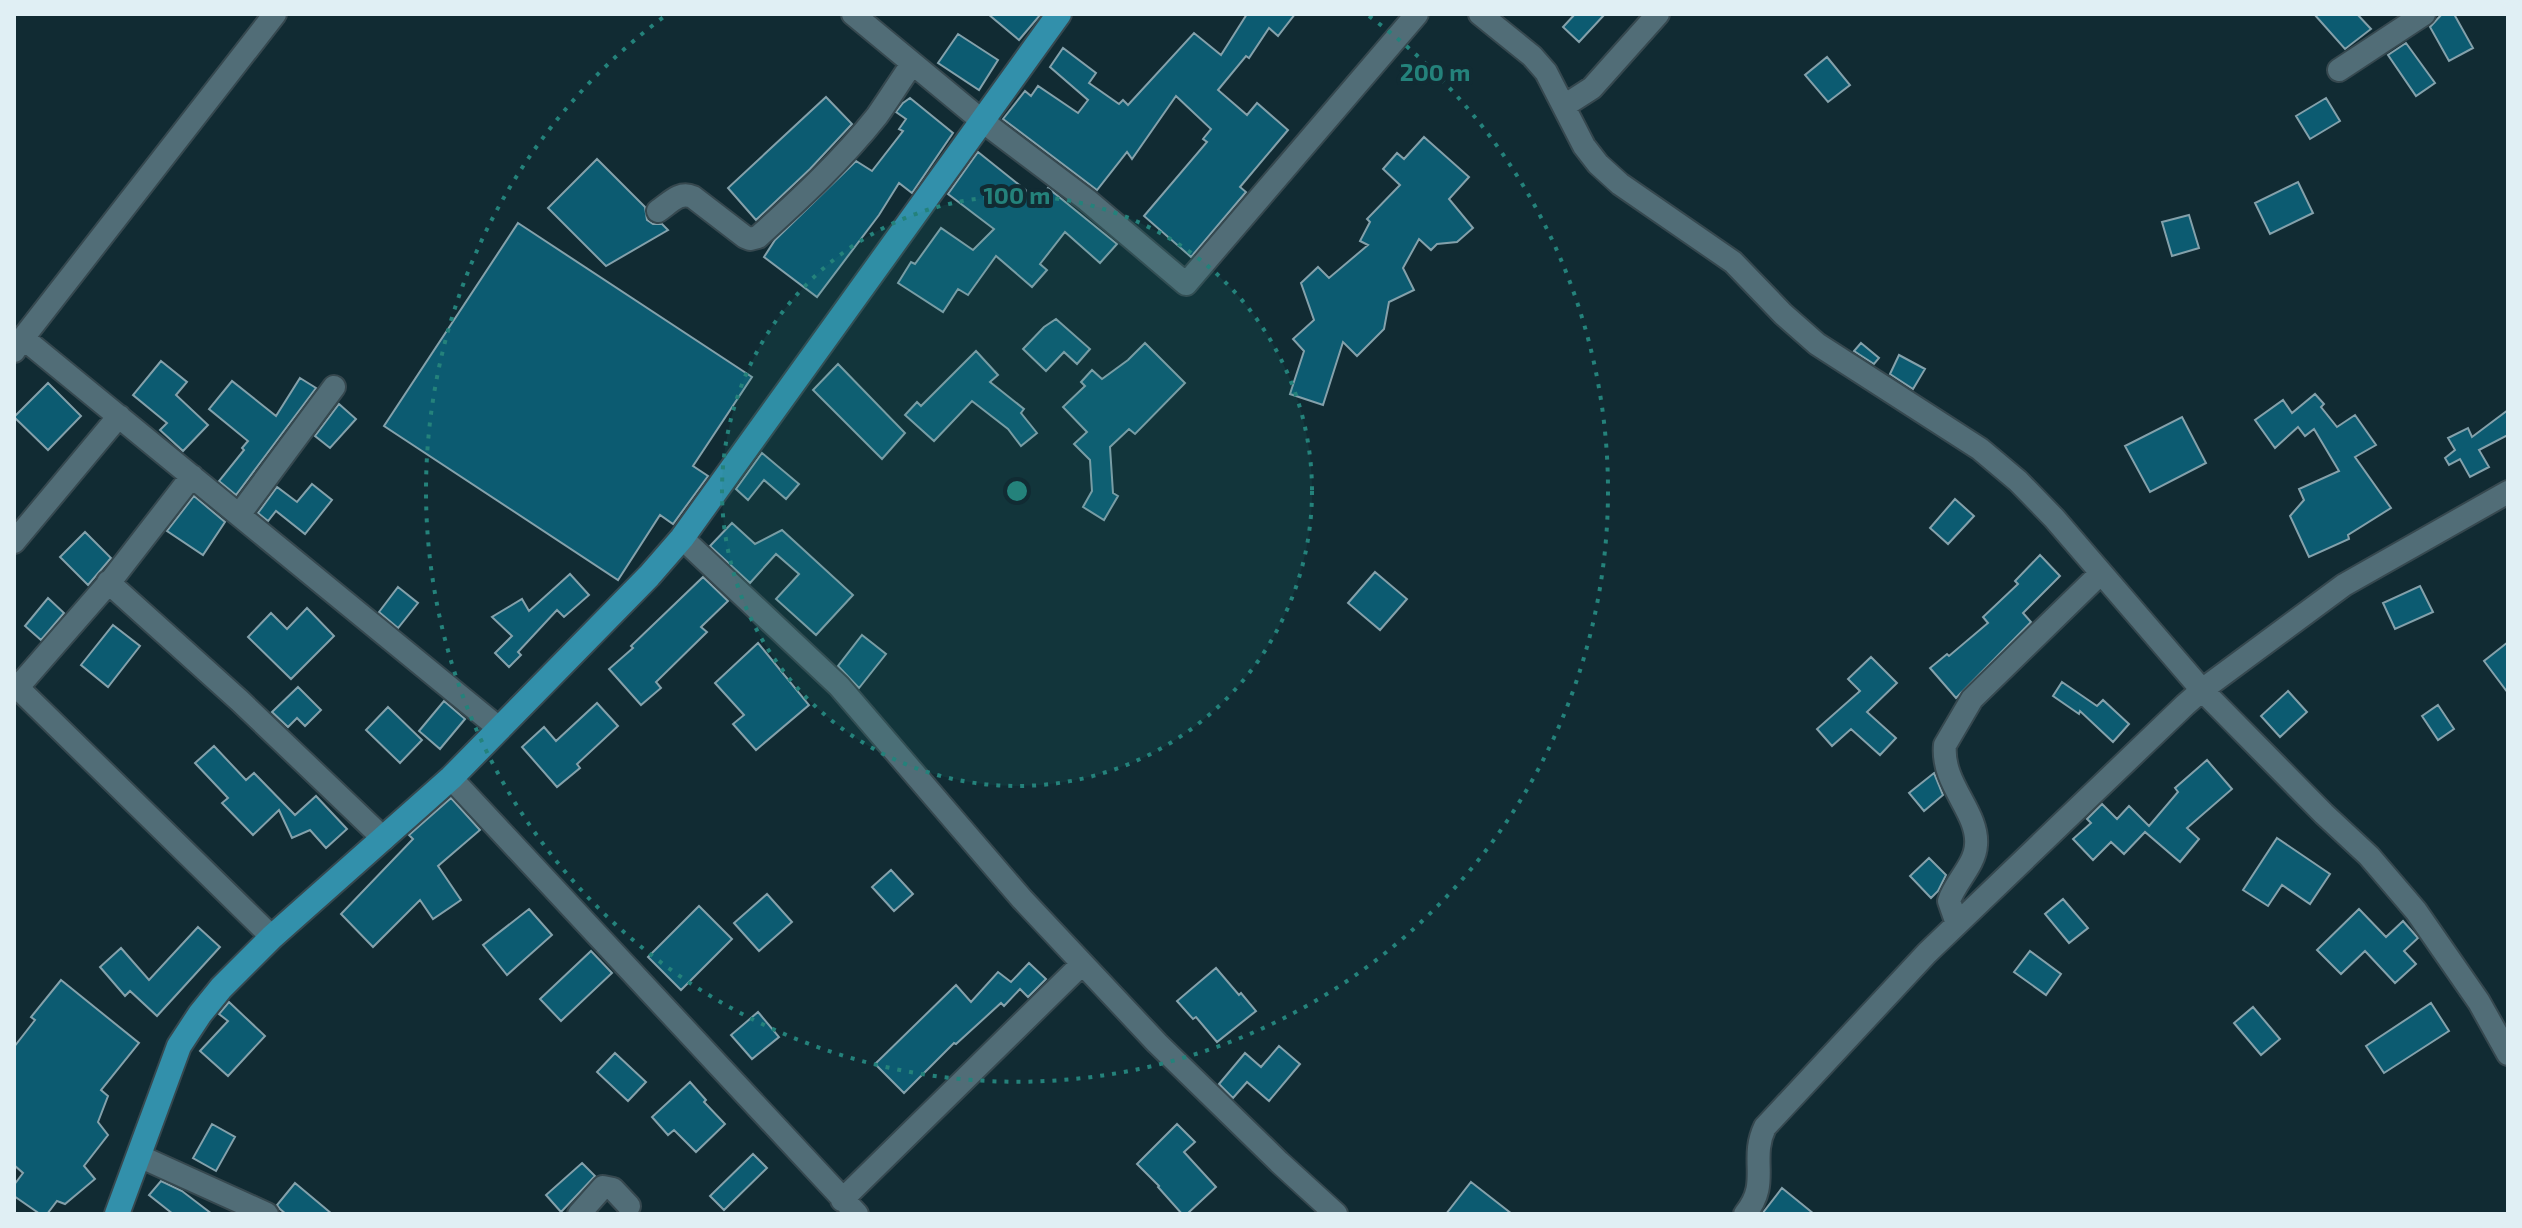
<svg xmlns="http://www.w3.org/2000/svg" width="2522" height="1228" font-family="'Exo 2',sans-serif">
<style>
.building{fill:#0c5b71;stroke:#84a1ab;stroke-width:2}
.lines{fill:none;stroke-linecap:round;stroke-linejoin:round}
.minor-casing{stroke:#36484f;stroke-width:26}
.major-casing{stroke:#36484f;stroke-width:28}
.minor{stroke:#516d77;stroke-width:22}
.major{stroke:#3290ab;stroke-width:24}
.ring{fill:none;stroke:#24827b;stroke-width:4;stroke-dasharray:4 8}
.centre{fill:#24827b;stroke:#112b33;stroke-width:4}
.ring-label{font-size:24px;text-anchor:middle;font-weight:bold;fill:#24827b;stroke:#112b33;stroke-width:8;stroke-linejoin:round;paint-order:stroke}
</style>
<rect width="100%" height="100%" fill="#112b33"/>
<path class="building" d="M988 14H1041L1019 40Z
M1247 14H1295L1278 36 1269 28 1249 58 1246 56 1218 90 1247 115 1257 103 1288 130 1240 187 1246 192 1191 257 1144 216 1207 142 1203 139 1211 129 1176 96 1132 159 1127 152 1097 190 1003 119 1025 91 1031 96 1038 86 1078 113 1088 100 1050 67 1063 48 1096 73 1089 83 1119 104 1123 100 1128 105 1194 33 1221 55Z
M1575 14H1605L1579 42 1563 27Z
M2314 14H2357L2371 29 2345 49Z
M2442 14H2454L2473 48 2449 61 2430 27Z
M958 34 998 60 979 90 938 63Z
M2406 43 2435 83 2416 96 2388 55Z
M1827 57 1850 85 1828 102 1805 75Z
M826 97 852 124 810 169 756 220 728 188Z
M910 98 953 133 912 193 899 183 879 215 817 297 764 257 775 240 856 161 872 171 903 131 899 129 906 119 896 112 903 103Z
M2326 98 2340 121 2310 139 2296 116Z
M1424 137 1469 177 1449 199 1473 228 1457 242 1437 244 1431 250 1419 239 1403 268 1414 290 1389 302 1384 329 1357 356 1343 342 1323 405 1290 394 1304 351 1293 339 1314 320 1301 283 1318 267 1329 278 1368 245 1360 241 1370 222 1367 219 1400 185 1383 169 1397 153 1404 159Z
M978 152 1038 200 1048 188 1117 244 1100 263 1065 232 1040 264 1047 270 1032 287 996 256 968 295 958 289 943 312 898 283 911 262 915 264 941 228 973 250 994 229 948 194Z
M597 159 645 207 647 220 653 224H662L668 230 606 266 548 208Z
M2298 182 2313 213 2270 234 2255 203Z
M2189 215 2199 248 2172 256 2162 222Z
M518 223 752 377 693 466 708 476 673 524 660 515 618 580 384 426Z
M1056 319 1090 349 1077 364 1064 352 1046 371 1023 349 1044 327Z
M1145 343 1185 383 1135 434 1129 429 1110 447 1113 493 1118 496 1104 520 1083 507 1092 491 1090 460 1074 444 1087 432 1063 407 1085 386 1081 382 1092 370 1102 379 1128 360Z
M1861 343 1879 358 1874 364 1854 351Z
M976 351 998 375 990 382 1024 409 1021 413 1037 433 1021 446 1008 429 972 401 934 441 905 415 917 402 921 406Z
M1899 355 1925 369 1913 389 1890 374Z
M161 361 187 382 176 395 208 425 183 451 160 430 167 423 133 395Z
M838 364 905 433 882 459 813 390Z
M300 378 316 388 236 495 219 481 244 450 242 448 248 441 209 409 232 381 276 416Z
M48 383 81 416 48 450 14 417Z
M2315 394 2324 404 2321 407 2337 427 2355 415 2376 445 2355 457 2391 508 2348 535 2349 539 2309 557 2290 516 2304 500 2299 489 2339 471 2314 429 2305 436 2298 427 2275 448 2255 420 2283 400 2292 413Z
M339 404 356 419 330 448 315 436Z
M2508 410V435L2479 450 2489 467 2470 477 2460 459 2449 465 2445 458 2455 450 2448 438 2468 428 2472 437Z
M2182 417 2206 463 2150 492 2125 446Z
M762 453 799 484 786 499 764 480 748 500 736 489Z
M312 484 332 500 305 534 276 511 268 521 258 513 277 487 297 502Z
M194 496 225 522 203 555 167 531Z
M1955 499 1974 516 1948 544 1930 528Z
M732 523 755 544 782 530 853 595 816 635 776 599 799 574 776 554 750 583 710 546Z
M85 532 111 558 88 585 60 557Z
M2040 555 2060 576 2023 613 2031 622 1956 698 1930 668 1947 654 1949 656 1988 623 1983 617 2018 584 2015 581Z
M1375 572 1407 599 1380 630 1348 603Z
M570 574 589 595 564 617 557 610 518 652 521 655 509 667 495 653 512 636 492 617 522 599 529 611Z
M703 577 728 601 701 627 707 632 656 682 661 688 641 705 609 669 633 648 631 646Z
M2420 586 2433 612 2395 629 2383 603Z
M398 587 418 603 398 628 379 612Z
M48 598 64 613 41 640 25 626Z
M307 608 334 636 291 679 248 637 271 613 287 629Z
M113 625 140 646 108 687 81 665Z
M862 635 886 654 859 688 838 666Z
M2508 642V693L2484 661Z
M758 643 809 705 756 750 733 724 744 715 715 683Z
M1871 657 1897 683 1867 712 1896 738 1880 755 1851 729 1832 746 1817 729 1860 691 1848 679Z
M2062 682 2097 706 2103 700 2129 724 2113 742 2080 711 2079 714 2053 696Z
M298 687 321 710 305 726 297 718 288 727 272 712Z
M2288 691 2307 712 2280 737 2261 716Z
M444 701 465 719 440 749 419 731Z
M597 703 618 726 577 764 580 768 557 787 522 747 544 727 556 741Z
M2438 705 2454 729 2438 740 2422 716Z
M388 707 422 740 400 763 366 730Z
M214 746 246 780 254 773 295 815 316 796 347 829 326 848 310 830 292 838 279 810 253 835 222 803 228 798 195 763Z
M2207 760 2232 789 2187 828 2199 839 2180 862 2145 832 2124 854 2111 842 2093 860 2073 839 2091 823 2087 819 2102 804 2117 819 2129 806 2149 826 2178 792 2175 788Z
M1934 773 1943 795 1924 811 1909 793Z
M451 798 480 830 438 866 461 900 433 919 420 900 373 947 341 914 413 839 409 835Z
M2277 838 2330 874 2310 904 2282 885 2268 906 2243 890Z
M1929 858 1946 875 1938 891 1931 898 1910 876Z
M891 870 913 894 894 911 872 887Z
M767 894 792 922 759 951 734 923Z
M2063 899 2088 928 2069 943 2045 914Z
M699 906 732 939 681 990 648 957Z
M529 909 552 935 507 975 483 945Z
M2359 909 2386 937 2403 921 2418 938 2404 951 2416 964 2395 983 2365 951 2341 974 2317 950Z
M198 927 220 947 157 1016 130 991 125 996 100 967 121 948 149 980Z
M591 951 612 973 561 1021 540 999Z
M2030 951 2061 974 2046 995 2014 972Z
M1029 963 1046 979 1028 997 1020 989 1004 1006 1001 1003 956 1044 954 1043 904 1093 875 1064 956 985 971 1002 998 972 1011 982Z
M1216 968 1239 995 1241 993 1256 1011 1217 1042 1196 1017 1193 1019 1177 1001Z
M61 980 139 1043 101 1090 108 1096 98 1122 108 1135 84 1166 95 1179 65 1204 57 1201 47 1214H40L14 1196V1185L23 1173 14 1165V1047L35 1020 31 1017Z
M229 1002 265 1036 228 1076 200 1051 228 1021 219 1014Z
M2431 1003 2449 1031 2384 1073 2366 1046Z
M2253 1007 2280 1039 2261 1055 2234 1023Z
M758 1012 779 1037 752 1059 731 1035Z
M1279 1046 1300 1064 1269 1101 1247 1082 1233 1098 1219 1084 1245 1053 1261 1067Z
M615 1053 646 1082 628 1101 597 1072Z
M690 1082 706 1100 704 1102 725 1124 696 1152 674 1130 668 1135 652 1117Z
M212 1124 235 1137 216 1171 193 1158Z
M1177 1124 1195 1142 1184 1152 1216 1187 1187 1214H1182L1158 1187 1159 1186 1137 1164Z
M753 1154 767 1168 724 1210 710 1196Z
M582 1163 595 1176 561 1212 546 1195Z
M161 1181 182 1191 212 1214H173L149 1195Z
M1471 1182 1512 1214H1446Z
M295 1183 332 1214H286L280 1209 277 1205Z
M1782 1188 1814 1214H1762Z"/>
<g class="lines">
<defs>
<path id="minor" d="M853 14 981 120 1087 200 1186 284 1417 14
M1480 14 1532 56 1546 72 1584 146 1598 164 1620 184 1733 262 1783 314 1817 344 1980 449 2018 481 2054 518 2202 690 2324 814 2369 856 2416 911 2479 1002 2508 1054
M2339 70 2424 14
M1564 106 1592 88 1658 14
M658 211C670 203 679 191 693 197L745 237 750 239 758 237C800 199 842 160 877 116 889 99 900 81 912 64
M23 338 275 14
M14 351 23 338 500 729
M239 515 334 387
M682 538 839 686 1022 899 1157 1043 1279 1162 1336 1214
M14 542 119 416
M108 582 240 701 384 839
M14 684 272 937
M18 687 113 578 192 476
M451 778 857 1214
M1957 924 1949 901C1955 882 1975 865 1976 845 1979 812 1941 784 1945 745L1972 699 2101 573
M139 1156 267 1214
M842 1200 1082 964
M579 1214 603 1187 613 1189 629 1206
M1745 1214C1771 1183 1749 1160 1765 1127L1927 953 2185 705 2202 690 2344 585 2508 492"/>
<path id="major" d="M117 1214 179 1046 200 1014 221 988 272 937 451 778 649 576 682 538 1059 14"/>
</defs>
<use href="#minor" class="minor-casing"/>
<use href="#major" class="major-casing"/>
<use href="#minor" class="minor"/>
<use href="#major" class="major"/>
</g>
<circle cx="1017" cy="491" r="295" fill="#24827b" fill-opacity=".12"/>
<g class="ring">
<circle cx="1017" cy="491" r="295"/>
<path d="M1369 16A591 591 0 1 1 665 16"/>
</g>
<circle cx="1017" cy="491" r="12" class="centre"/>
<g class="ring-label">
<text x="1435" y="81">200 m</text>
<text x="1017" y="204">100 m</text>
</g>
<rect width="2522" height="1228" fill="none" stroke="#e0eff4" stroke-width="32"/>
</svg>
